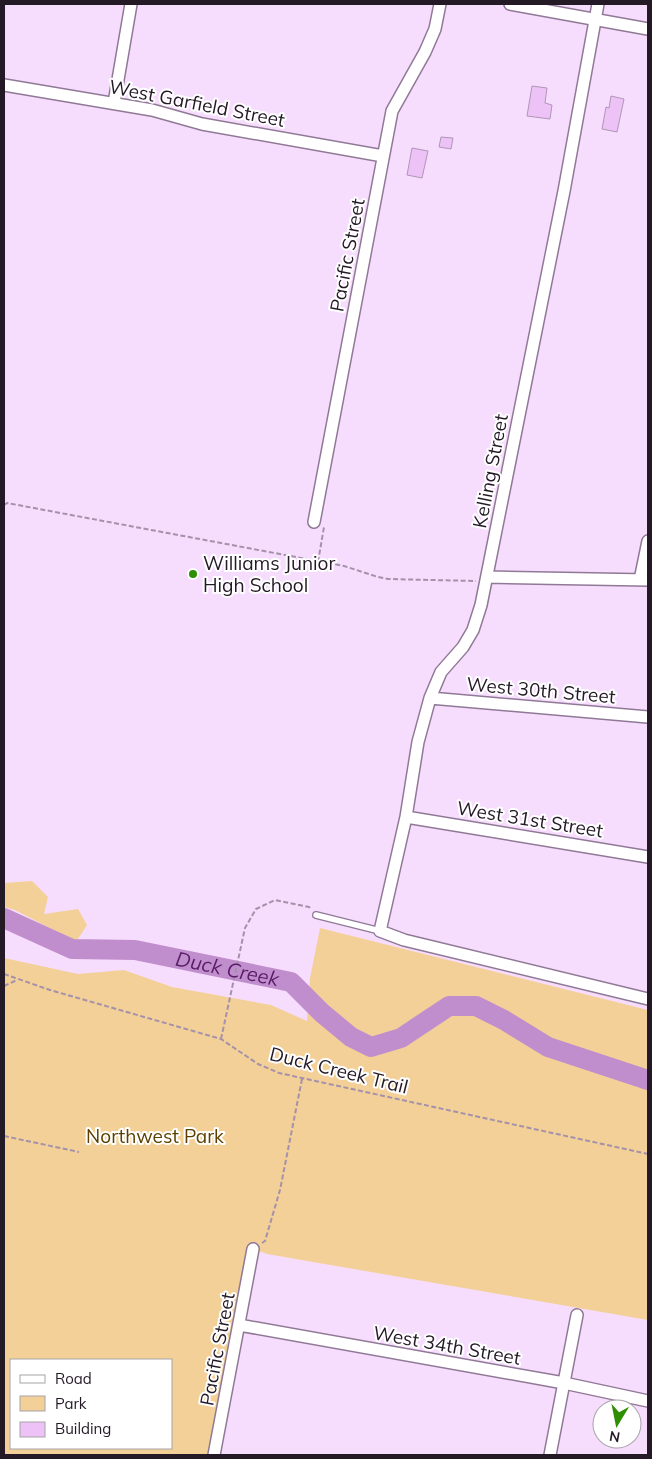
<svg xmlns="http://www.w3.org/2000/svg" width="652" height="1459" font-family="Mulish,sans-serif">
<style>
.green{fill:#f3d097;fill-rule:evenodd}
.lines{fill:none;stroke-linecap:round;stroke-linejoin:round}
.river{stroke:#c18ecd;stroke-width:20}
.building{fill:#ecc2f7;stroke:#af97b5}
.service-casing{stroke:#907996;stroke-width:8}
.minor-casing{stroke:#907996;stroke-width:14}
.path{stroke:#a591aa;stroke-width:2;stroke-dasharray:5 2.5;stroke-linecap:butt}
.service{stroke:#fff;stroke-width:5.5}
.minor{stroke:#fff;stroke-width:11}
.poi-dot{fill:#2e8e04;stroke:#fff;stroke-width:2}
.labels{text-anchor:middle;stroke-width:4;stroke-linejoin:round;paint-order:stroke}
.street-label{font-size:19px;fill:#241a26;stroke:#fff}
.poi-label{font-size:19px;fill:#241a26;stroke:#fff;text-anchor:start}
.park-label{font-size:19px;fill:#5d4001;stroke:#fff}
.water-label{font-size:20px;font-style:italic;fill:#5a1c68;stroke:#fff}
</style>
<rect width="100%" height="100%" fill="#f7ddfd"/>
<path class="green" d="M32 881 48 897 44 914 78 909 87 925 76 942 15 910 4 907V883Z
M320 928 648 1010V1320L267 1254 254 1249 214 1455H4V958L78 974 124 970 172 987 271 1005 307 1021 310 978ZM11 1360H171V1448H11Z"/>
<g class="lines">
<path class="river" id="s1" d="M4 918 72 949 135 950 291 982 322 1013 351 1037 371 1047 401 1038 449 1006H476L504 1020 548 1047 648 1080"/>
</g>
<path class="building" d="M532 86 547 88 545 103 552 105 550 119 527 116Z
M611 96 624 99 617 132 602 129 606 107 609 108Z
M441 137 453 138 451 149 439 147Z
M412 148 428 151 422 178 407 175Z"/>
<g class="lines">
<defs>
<path id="service" d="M316 915 380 931"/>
<path id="minor" d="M510 4 648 29
M598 4 564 191 481 605 473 630 463 647 441 672 430 698 418 742 406 817 380 931 404 940 648 999
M4 85 152 110 202 124 383 156
M114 103 131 4
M314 522 392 111 425 52 435 29 440 4
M487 577 648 580
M640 580 648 541
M430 698 648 717
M406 817 648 857
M239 1325 564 1383 648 1401
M214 1455 253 1249
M550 1455 577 1315"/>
</defs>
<use href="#service" class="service-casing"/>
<use href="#minor" class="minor-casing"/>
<path class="path" d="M4 505 7 503 344 566 378 577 388 579 476 581
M318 562 324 527
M4 974 50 990 221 1039 258 1064 279 1073 648 1154
M4 986 17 980
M221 1039 245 928 256 909 275 900 309 907 311 909
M4 1136 79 1152
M262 1243 265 1241 280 1190 302 1079"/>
<use href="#service" class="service"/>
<use href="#minor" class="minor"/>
</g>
<circle class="poi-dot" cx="193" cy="574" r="5"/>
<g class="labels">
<g class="street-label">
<text transform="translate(197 103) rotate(11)" y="7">West Garfield Street</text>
<text transform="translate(347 255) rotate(-79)" y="7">Pacific Street</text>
<text transform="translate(490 471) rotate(-79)" y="7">Kelling Street</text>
<text transform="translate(541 690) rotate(5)" y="7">West 30th Street</text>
<text transform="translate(530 819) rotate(9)" y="7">West 31st Street</text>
<text transform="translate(339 1070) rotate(14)" y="7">Duck Creek Trail</text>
<text transform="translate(447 1345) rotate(10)" y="7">West 34th Street</text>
<text transform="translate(217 1349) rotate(-79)" y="7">Pacific Street</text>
</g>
<g class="poi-label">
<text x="203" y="570">Williams Junior<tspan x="203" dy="22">High School</tspan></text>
</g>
<g class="park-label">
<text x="155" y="1143">Northwest Park</text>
</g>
<g class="water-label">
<text dy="7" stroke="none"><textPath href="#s1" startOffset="232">Duck Creek</textPath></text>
</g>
</g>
<rect width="652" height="1459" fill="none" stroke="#241a26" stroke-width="10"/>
<rect x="10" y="1359" width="162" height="90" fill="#ffffff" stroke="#a7a3a8"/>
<rect x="20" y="1375" width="25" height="8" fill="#ffffff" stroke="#a7a3a8"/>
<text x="55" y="1384" font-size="15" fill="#241a26">Road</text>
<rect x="20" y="1396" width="25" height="15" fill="#f3d097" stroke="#a7a3a8"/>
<text x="55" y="1409" font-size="15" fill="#241a26">Park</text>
<rect x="20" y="1422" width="25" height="15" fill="#ecc2f7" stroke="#a7a3a8"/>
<text x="55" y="1434" font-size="15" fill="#241a26">Building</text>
<g transform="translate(617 1424) rotate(190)"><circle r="24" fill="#ffffff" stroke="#a7a3a8"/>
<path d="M0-4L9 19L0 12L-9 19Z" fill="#2e8e04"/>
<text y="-8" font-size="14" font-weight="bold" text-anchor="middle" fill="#241a26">N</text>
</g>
</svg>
